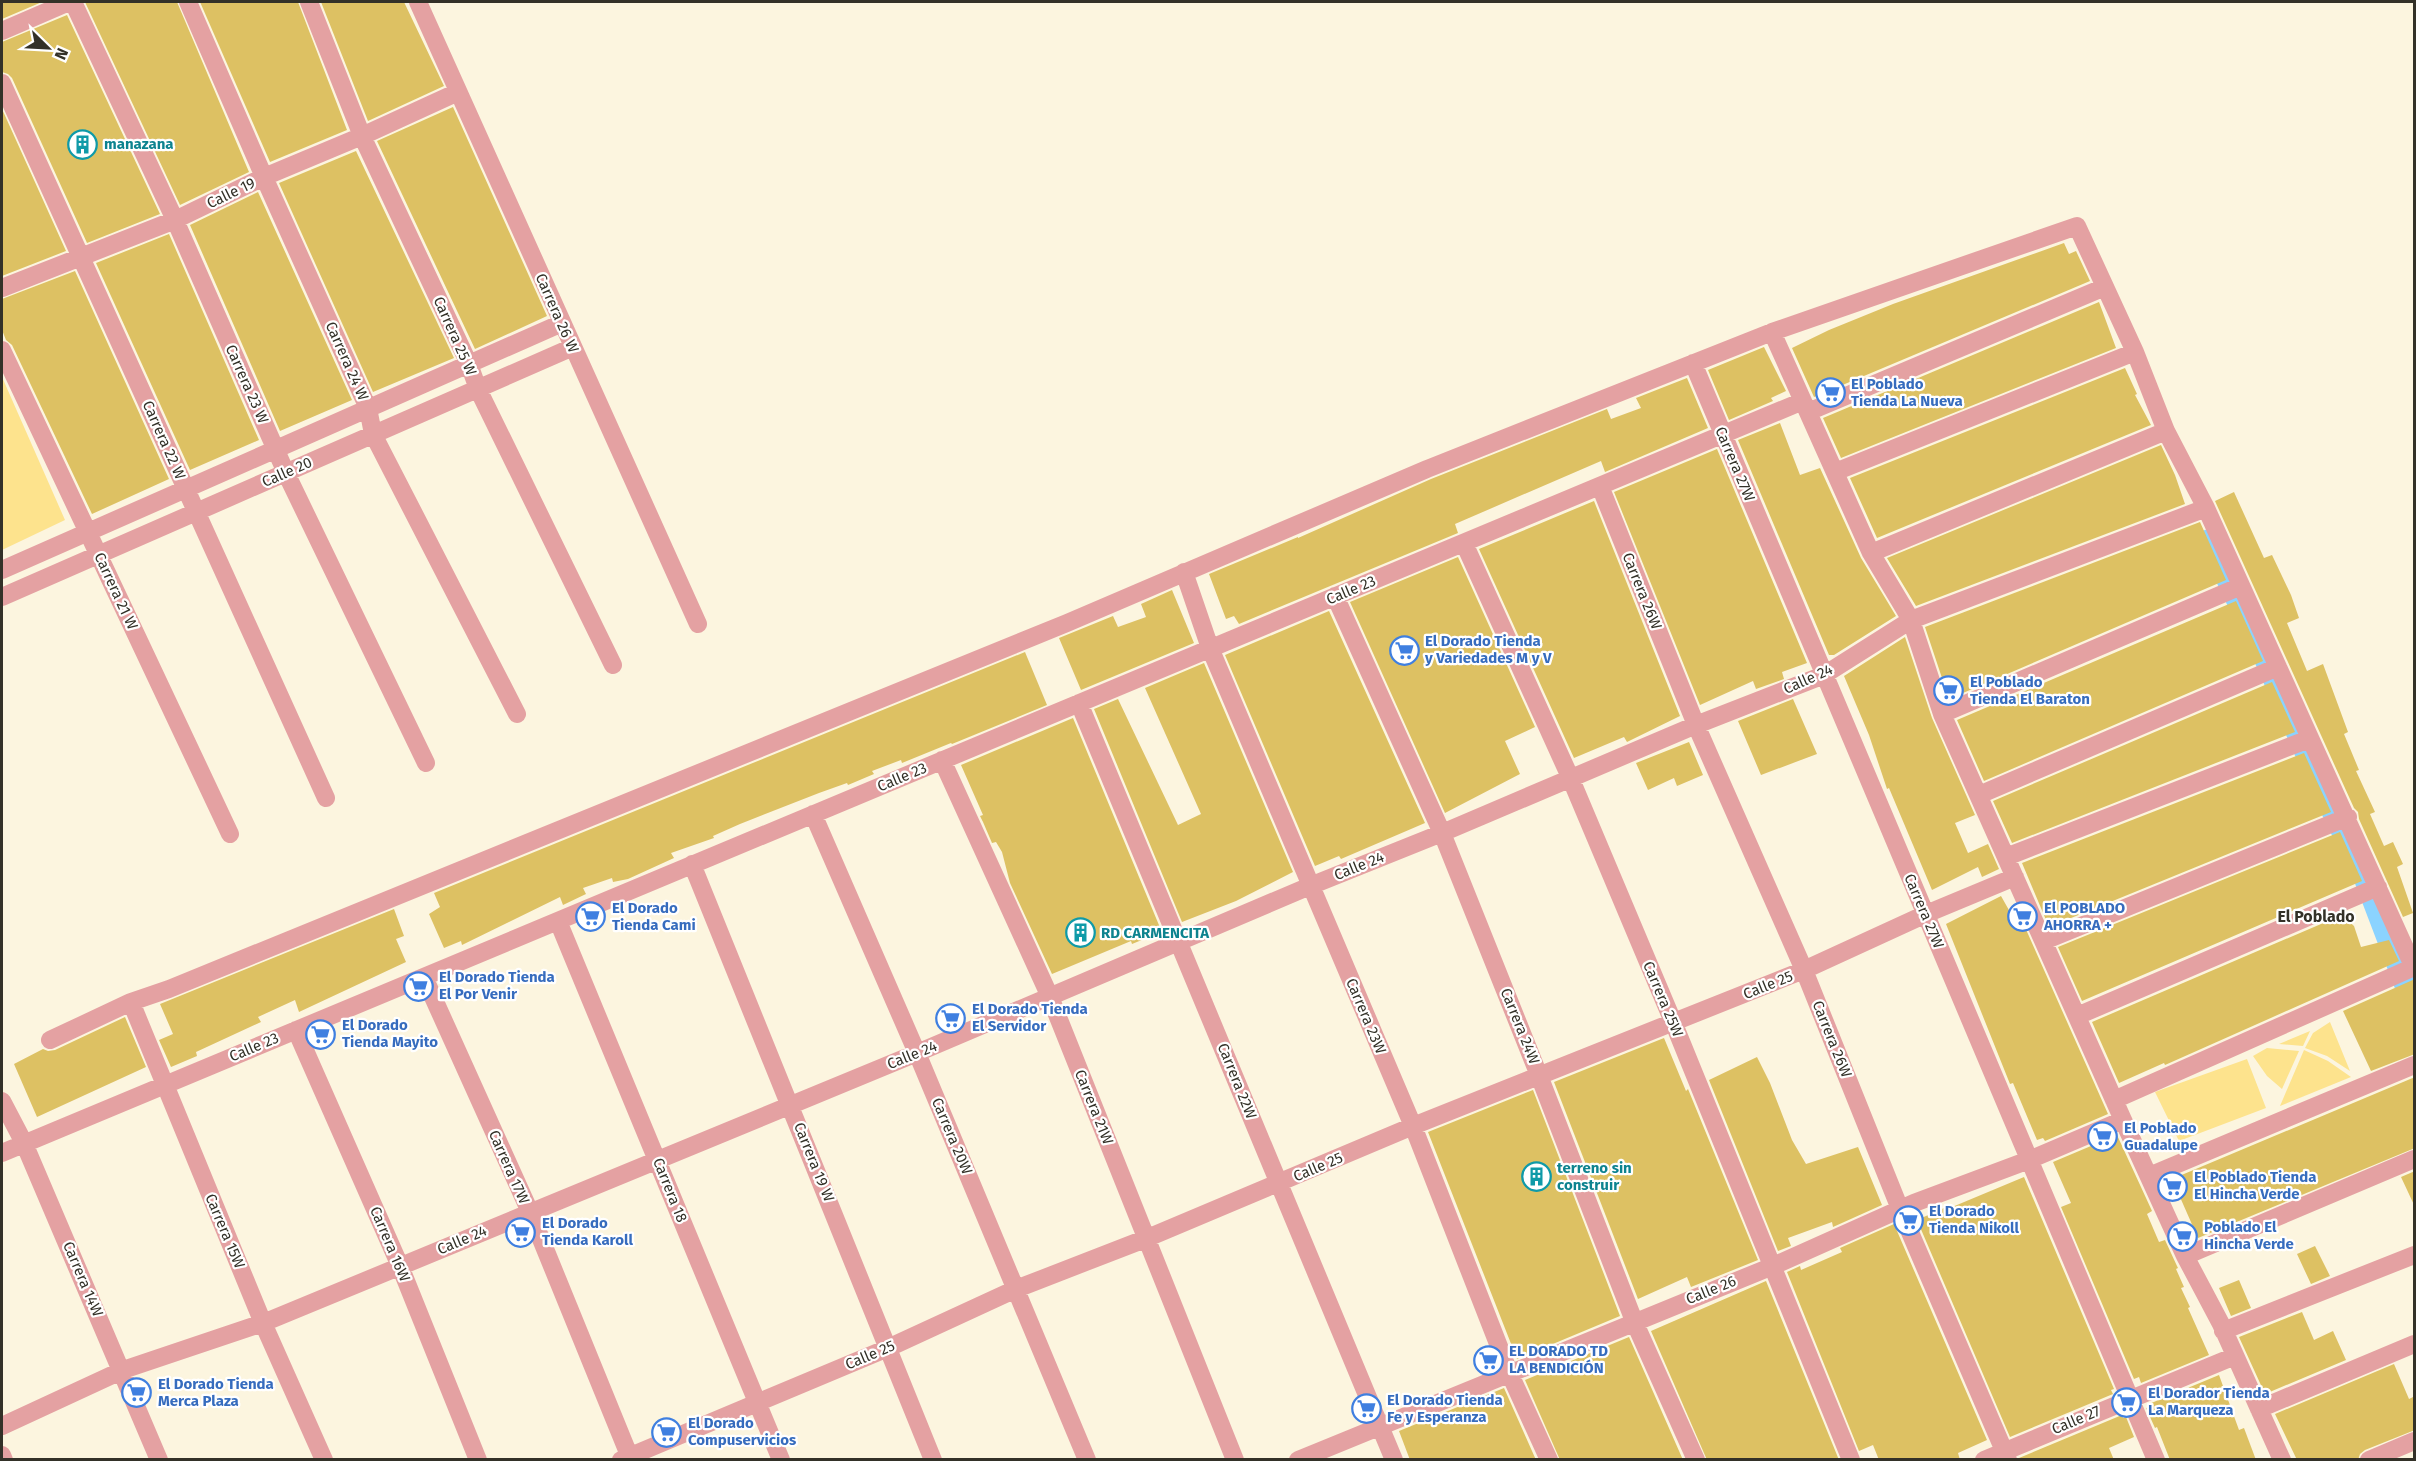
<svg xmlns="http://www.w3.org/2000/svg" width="2416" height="1461" font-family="'Fira Sans',sans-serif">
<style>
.green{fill:#fde38d}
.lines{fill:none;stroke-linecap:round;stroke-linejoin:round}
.canal{stroke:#8bd3ff;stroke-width:21}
.building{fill:#ddc163}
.minor{stroke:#e4a1a2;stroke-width:18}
.labels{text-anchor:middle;stroke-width:4.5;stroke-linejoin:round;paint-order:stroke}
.culture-label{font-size:15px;font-weight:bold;fill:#0d838f;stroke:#fff;text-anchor:start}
.street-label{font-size:15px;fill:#333128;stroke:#fff}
.shop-label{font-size:15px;font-weight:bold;fill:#366cbe;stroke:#fff;text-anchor:start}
.neighbourhood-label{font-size:16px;font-weight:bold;fill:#333128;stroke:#fff}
</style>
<rect width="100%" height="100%" fill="#fcf5df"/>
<path class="green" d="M2 377 65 520 2 550Z
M2330 1022 2350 1071 2327 1056 2305 1048 2313 1033Z
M2310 1031 2303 1046 2279 1044Z
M2267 1048 2299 1051 2282 1089 2267 1076 2253 1056Z
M2304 1050 2328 1061 2351 1077 2280 1106Z
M2247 1059 2266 1108 2179 1141 2155 1092Z"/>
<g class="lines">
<path class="canal" d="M2208 540 2266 662 2320 787 2363 875 2414 1009"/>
</g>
<path class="building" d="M2 2H42L2 19Z
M85 2H177L249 172 180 205Z
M200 2H298L347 130 270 162Z
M321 2H404L444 86 368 121Z
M67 15 160 214 87 243 12 78 8 74 2 72V42Z
M453 107 547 316 475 349 377 141Z
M2 109 66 251 2 276Z
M356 151 454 358 373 392 279 183Z
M258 192 352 400 280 431 190 225Z
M169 234 259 440 190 470 96 263Z
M2064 243 2069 254 2076 251 2090 281 1814 397 1792 348 1829 330 1893 304Z
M75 271 169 479 92 514 12 345 6 340 2 330V299Z
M2099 302 2116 348 1841 458 1823 418Z
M1764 347 1786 391 1771 398 1773 401 1729 420 1708 370Z
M2125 368 2137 394 2135 395 2151 425 1877 538 1850 478Z
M1687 378 1708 428 1605 472 1601 461 1455 524 1458 533 1239 624 1234 616 1226 619 1209 574 1298 537V538L1431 479 1607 409 1611 419 1641 408 1636 398Z
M1780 423 1800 475 1820 468 1861 558 1896 616 1834 655H1829L1738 440Z
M2161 445 2175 475 2185 504 1916 606 1887 558Z
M1717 449 1807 663 1782 672 1784 679 1756 689 1753 681 1700 705 1614 492Z
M2234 492 2264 558 2272 555 2291 595 2299 618 2287 623 2307 671 2323 664 2348 732 2344 734 2359 770 2356 771 2375 812 2370 814 2384 846 2393 842 2403 864 2397 867 2413 913 2403 917 2359 819 2358 812 2354 808 2215 501Z
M1594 501 1680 716 1627 742 1624 737 1574 758 1479 549Z
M2200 522 2226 580 1949 699 1925 627Z
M1458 557 1535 727 1505 741 1520 774 1445 813 1350 602Z
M1172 590 1194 643 1081 690 1059 638 1113 616 1118 627 1146 617 1141 604Z
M2236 601 2263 661 1984 781 1957 720Z
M1329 611 1425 823 1341 859 1339 856 1315 866 1225 655Z
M1905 637 1932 718 1975 815 1955 823 1968 853 1988 844 1999 869 1982 877 1978 867 1932 890 1889 788 1887 789 1869 735 1844 676Z
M1025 652 1047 705 952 744 951 743 902 763 901 760 872 771 874 774 848 785 847 783 819 793 740 824 713 836 714 838 671 853 674 858 628 879 613 882 612 878 583 888 586 894 563 905 560 897 462 945 461 941 444 948 429 914 440 907 434 893Z
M1204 663 1293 872 1236 901 1182 922 1094 709 1118 699 1178 825 1201 814 1145 688Z
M2272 682 2295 732 2012 843 1993 801Z
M1793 699 1817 754 1761 775 1738 721Z
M1073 718 1161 930 1158 932 1159 933 1132 944 1131 941 1052 974 1010 883 1002 852 996 842 992 843 983 822 980 816 983 815 961 765Z
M1689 742 1703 775 1677 786 1674 778 1648 790 1636 763Z
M2304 753 2331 812 2049 927 2022 863Z
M2340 832 2362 881 2082 1001 2058 947Z
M2001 896 2014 919 2020 916 2108 1114 2045 1141 2043 1138 2037 1140 2013 1083 2010 1084 1946 924Z
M394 909 404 936 396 939 406 962 299 1012 295 1000 258 1017 261 1022 196 1052 197 1056 171 1067 159 1040 173 1034 160 1004Z
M2342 915 2354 926 2361 947 2389 940 2399 961 2165 1065 2164 1063 2119 1083 2092 1022Z
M2415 979V1054L2371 1071 2343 1011Z
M125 1017 146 1067 37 1117 14 1064 43 1049 48 1051 55 1050Z
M1664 1038 1686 1091 1688 1089 1758 1260 1691 1287 1687 1277 1638 1299 1554 1082Z
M1757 1057 1770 1083 1792 1140 1806 1164 1858 1147 1882 1205 1833 1227 1832 1222 1788 1238 1791 1246 1778 1251 1709 1080Z
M2415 1077V1148L2198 1238 2172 1179Z
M1533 1090 1620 1316 1517 1359 1428 1132Z
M2117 1135 2152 1211 2147 1214 2159 1242 2165 1240 2177 1266 2178 1268 2176 1269 2184 1287 2181 1288 2190 1307 2188 1308 2209 1355 2141 1383 2139 1377 2134 1379 2061 1207 2071 1203 2053 1162Z
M2415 1171V1207L2401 1177Z
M2024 1177 2114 1389 2111 1390 2113 1394 2010 1437 1917 1220 1944 1208 1945 1210Z
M1894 1224 1987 1440 1958 1453 1960 1460H1879L1873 1445 1859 1451 1787 1272 1800 1266 1801 1270 1842 1252 1840 1248Z
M2315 1246 2330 1276 2311 1284 2297 1254Z
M2239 1280 2251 1308 2231 1316 2219 1288Z
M1766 1281 1839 1460H1707L1651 1331Z
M2302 1312 2314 1340 2333 1331 2346 1360 2265 1394 2239 1337Z
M1629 1337 1683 1460H1560L1525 1380Z
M2394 1364 2409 1399 2415 1396V1430L2365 1450 2360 1454 2358 1460H2297L2275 1414Z
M2219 1375 2239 1430 2244 1428 2256 1460H2170L2157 1427 2155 1428 2146 1408 2150 1407 2149 1404Z
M1504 1388 1536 1460H1410L1399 1431Z
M2122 1415 2123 1418 2126 1417 2134 1437 2109 1448 2114 1460H2020L2019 1458Z"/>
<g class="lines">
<path class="minor" d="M73 2 175 220 286 473 426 763
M188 2 264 177 368 408 373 434 517 714
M309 2 362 136 469 364 478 389 613 665
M418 2 698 624
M2 31 69 2
M2 83 326 798
M2 288 175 220 264 177 362 136 458 92
M1772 332 1871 553 1911 620 1942 714 2123 1120 2185 1256 2221 1324 2282 1460
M2 350 230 834
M1693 363 2156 1460
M1808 412 2105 287
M1835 472 2135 352
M1600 486 1696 725 1804 970 1900 1209 2008 1460
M1464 543 1570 777 1674 1024 1851 1460
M1871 553 2166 431
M2 570 562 323
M1184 572 1210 648 1413 1126 1509 1372 1549 1460
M1335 596 1442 833 1540 1078 1634 1321 1696 1460
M2 597 573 347
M1079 703 1394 1460
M1942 714 2241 586
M942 760 1050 997 1235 1460
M1979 795 2278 667
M813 814 917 1053 1087 1460
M2006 857 2309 739
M692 864 933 1460
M558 921 781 1460
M2044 941 2348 817
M424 977 530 1212 631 1460
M131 1002 263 1323 324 1460
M2077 1016 2378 887
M296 1030 400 1266 478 1460
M50 1040 131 1002 169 989 1067 623 1427 469 1772 332 2077 226 2135 352 2166 431 2206 508 2414 968
M2114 1100 2414 967
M2 1101 24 1143 159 1460
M2 1153 1803 401
M2149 1176 2414 1065
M2185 1256 2414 1159
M2223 1331 2414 1255
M2259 1409 2414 1344
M2 1426 123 1370 263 1323 917 1053 1310 886 1442 833 1696 725 1824 675 1911 620 2206 508
M2 1455 4 1460
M621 1460 888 1348 1016 1289 1145 1239 1413 1126 1804 970 1926 914 2015 877
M1298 1460 1773 1266 1914 1203 2029 1160 2123 1120
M1984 1460 2235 1356
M2369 1460 2414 1441"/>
</g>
<defs>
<symbol id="building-ring" viewBox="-11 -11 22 22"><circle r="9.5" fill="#fff" stroke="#0f9aa8" stroke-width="1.5"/><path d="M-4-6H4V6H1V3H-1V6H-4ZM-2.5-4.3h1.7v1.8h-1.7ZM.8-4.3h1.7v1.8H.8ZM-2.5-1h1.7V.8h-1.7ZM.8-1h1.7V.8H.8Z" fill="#0f9aa8"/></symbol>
<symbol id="supermarket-ring" viewBox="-11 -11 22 22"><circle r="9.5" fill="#fff" stroke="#3f7fe0" stroke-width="1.5"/><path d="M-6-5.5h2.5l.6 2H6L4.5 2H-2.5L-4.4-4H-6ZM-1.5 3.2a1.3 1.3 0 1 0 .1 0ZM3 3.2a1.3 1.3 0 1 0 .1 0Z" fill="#3f7fe0"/></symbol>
</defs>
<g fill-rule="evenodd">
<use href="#building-ring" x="66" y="128" width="33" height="33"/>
<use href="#supermarket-ring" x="1814" y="376" width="33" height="33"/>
<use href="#supermarket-ring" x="1388" y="634" width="33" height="33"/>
<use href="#supermarket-ring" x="1932" y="674" width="33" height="33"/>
<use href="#supermarket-ring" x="574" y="900" width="33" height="33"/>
<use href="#supermarket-ring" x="2006" y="900" width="33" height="33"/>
<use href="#building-ring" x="1064" y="916" width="33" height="33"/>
<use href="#supermarket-ring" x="402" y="970" width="33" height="33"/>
<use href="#supermarket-ring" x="934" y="1002" width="33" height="33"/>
<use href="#supermarket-ring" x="304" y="1018" width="33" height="33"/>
<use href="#supermarket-ring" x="2086" y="1120" width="33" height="33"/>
<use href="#building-ring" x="1520" y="1160" width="33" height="33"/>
<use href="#supermarket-ring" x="2156" y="1170" width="33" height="33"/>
<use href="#supermarket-ring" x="1892" y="1204" width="33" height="33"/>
<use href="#supermarket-ring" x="504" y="1216" width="33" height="33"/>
<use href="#supermarket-ring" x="2166" y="1220" width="33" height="33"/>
<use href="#supermarket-ring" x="1472" y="1344" width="33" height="33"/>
<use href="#supermarket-ring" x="120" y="1376" width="33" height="33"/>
<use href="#supermarket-ring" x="2110" y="1386" width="33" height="33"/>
<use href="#supermarket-ring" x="1350" y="1392" width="33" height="33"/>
<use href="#supermarket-ring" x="650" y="1416" width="33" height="33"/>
</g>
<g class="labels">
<g class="culture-label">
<text x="104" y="149">manazana</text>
<text x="1101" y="938">RD CARMENCITA</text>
<text x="1557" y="1173">terreno sin<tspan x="1557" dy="17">construir</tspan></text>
</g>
<g class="street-label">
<text transform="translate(231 193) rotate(-26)" y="5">Calle 19</text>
<text transform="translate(557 313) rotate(66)" y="5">Carrera 26 W</text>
<text transform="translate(455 336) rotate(66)" y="5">Carrera 25 W</text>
<text transform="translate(347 361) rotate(66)" y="5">Carrera 24 W</text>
<text transform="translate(247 384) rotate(66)" y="5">Carrera 23 W</text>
<text transform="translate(164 440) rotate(66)" y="5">Carrera 22 W</text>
<text transform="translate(1735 464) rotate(67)" y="5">Carrera 27W</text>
<text transform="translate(287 472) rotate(-24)" y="5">Calle 20</text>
<text transform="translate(1351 590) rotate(-23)" y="5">Calle 23</text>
<text transform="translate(116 591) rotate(65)" y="5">Carrera 21 W</text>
<text transform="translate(1642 591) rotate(68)" y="5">Carrera 26W</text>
<text transform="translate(1808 679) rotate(-24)" y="5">Calle 24</text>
<text transform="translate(902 777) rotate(-23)" y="5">Calle 23</text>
<text transform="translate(1359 866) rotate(-22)" y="5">Calle 24</text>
<text transform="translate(1924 911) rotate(67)" y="5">Carrera 27W</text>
<text transform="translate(1768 985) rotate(-22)" y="5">Calle 25</text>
<text transform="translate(1663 999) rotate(67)" y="5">Carrera 25W</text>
<text transform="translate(1366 1016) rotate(67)" y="5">Carrera 23W</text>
<text transform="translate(1520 1026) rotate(68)" y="5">Carrera 24W</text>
<text transform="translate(1832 1039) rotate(68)" y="5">Carrera 26W</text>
<text transform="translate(254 1047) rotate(-23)" y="5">Calle 23</text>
<text transform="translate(912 1055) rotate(-22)" y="5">Calle 24</text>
<text transform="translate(1237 1081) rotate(68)" y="5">Carrera 22W</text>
<text transform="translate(1094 1107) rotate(68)" y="5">Carrera 21W</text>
<text transform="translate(952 1136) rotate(67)" y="5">Carrera 20W</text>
<text transform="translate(814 1162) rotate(68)" y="5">Carrera 19 W</text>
<text transform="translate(509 1167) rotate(66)" y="5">Carrera 17W</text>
<text transform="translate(1318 1167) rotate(-23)" y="5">Calle 25</text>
<text transform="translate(670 1190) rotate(68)" y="5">Carrera 18</text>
<text transform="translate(225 1231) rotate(67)" y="5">Carrera 15W</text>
<text transform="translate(462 1240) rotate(-23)" y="5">Calle 24</text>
<text transform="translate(390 1244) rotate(67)" y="5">Carrera 16W</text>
<text transform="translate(83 1279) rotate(67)" y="5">Carrera 14W</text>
<text transform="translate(1711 1290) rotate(-22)" y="5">Calle 26</text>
<text transform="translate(870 1355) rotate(-23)" y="5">Calle 25</text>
<text transform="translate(2076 1420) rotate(-23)" y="5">Calle 27</text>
</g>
<g class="shop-label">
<text x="1851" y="389">El Poblado<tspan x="1851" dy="17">Tienda La Nueva</tspan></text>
<text x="1425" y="646">El Dorado Tienda<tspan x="1425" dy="17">y Variedades M y V</tspan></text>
<text x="1970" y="687">El Poblado<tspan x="1970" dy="17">Tienda El Baraton</tspan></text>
<text x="612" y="913">El Dorado<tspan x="612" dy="17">Tienda Cami</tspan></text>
<text x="2044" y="913">El POBLADO<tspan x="2044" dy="17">AHORRA +</tspan></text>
<text x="439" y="982">El Dorado Tienda<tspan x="439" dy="17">El Por Venir</tspan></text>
<text x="972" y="1014">El Dorado Tienda<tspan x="972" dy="17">El Servidor</tspan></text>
<text x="342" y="1030">El Dorado<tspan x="342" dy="17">Tienda Mayito</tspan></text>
<text x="2124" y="1133">El Poblado<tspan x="2124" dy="17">Guadalupe</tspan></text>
<text x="2194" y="1182">El Poblado Tienda<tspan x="2194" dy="17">El Hincha Verde</tspan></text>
<text x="1929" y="1216">El Dorado<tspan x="1929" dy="17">Tienda Nikoll</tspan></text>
<text x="542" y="1228">El Dorado<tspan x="542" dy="17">Tienda Karoll</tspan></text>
<text x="2204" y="1232">Poblado El<tspan x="2204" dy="17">Hincha Verde</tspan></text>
<text x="1509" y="1356">EL DORADO TD<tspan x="1509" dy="17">LA BENDICIÓN</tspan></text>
<text x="158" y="1389">El Dorado Tienda<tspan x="158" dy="17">Merca Plaza</tspan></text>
<text x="2148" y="1398">El Dorador Tienda<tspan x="2148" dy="17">La Marqueza</tspan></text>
<text x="1387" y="1405">El Dorado Tienda<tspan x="1387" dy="17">Fe y Esperanza</tspan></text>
<text x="688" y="1428">El Dorado<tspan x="688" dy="17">Compuservicios</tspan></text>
</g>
<g class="neighbourhood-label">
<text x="2316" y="922">El Poblado</text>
</g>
</g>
<rect width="2416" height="1461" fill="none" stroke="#333128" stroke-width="6"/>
<g transform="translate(48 48) rotate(114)" stroke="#ffffff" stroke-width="4.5" paint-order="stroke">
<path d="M0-4.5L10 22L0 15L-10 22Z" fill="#333128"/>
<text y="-9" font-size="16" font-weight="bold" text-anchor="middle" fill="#333128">N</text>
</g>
</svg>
